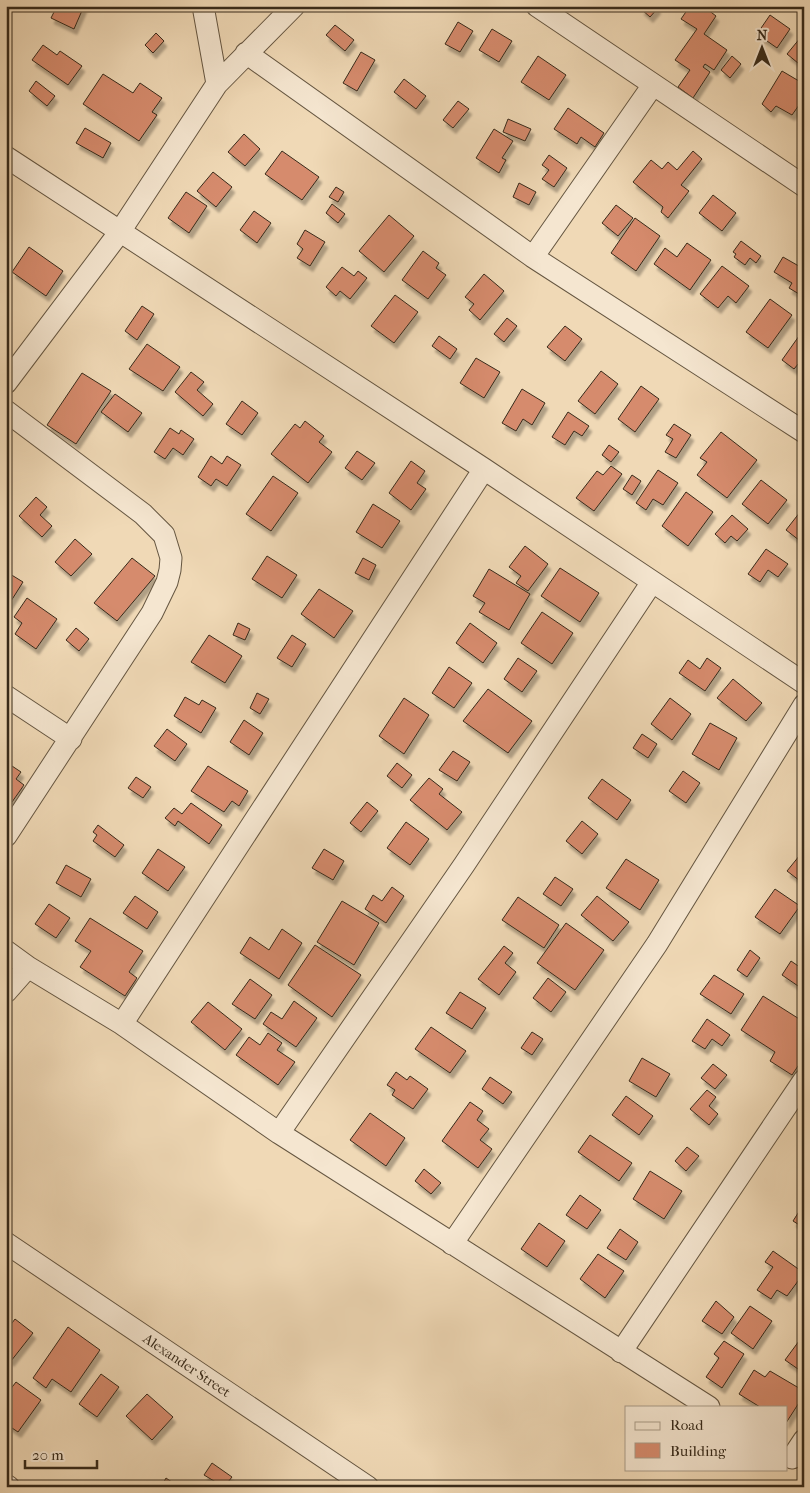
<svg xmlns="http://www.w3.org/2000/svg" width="810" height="1493" font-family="'IM FELL French Canon',serif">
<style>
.building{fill:#d68b6d;stroke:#372a1a;filter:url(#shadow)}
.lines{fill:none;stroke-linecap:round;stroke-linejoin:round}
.street-casing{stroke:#655641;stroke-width:23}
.street{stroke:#f5e6d0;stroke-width:21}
.labels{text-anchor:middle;stroke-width:4.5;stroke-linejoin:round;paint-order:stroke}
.street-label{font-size:14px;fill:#372a1a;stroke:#f5e6d0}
</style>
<defs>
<filter id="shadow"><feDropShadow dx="3" dy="5.5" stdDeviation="1" flood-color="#0004"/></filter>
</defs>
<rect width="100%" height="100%" fill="#f0d9b6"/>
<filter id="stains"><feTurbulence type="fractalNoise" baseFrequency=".004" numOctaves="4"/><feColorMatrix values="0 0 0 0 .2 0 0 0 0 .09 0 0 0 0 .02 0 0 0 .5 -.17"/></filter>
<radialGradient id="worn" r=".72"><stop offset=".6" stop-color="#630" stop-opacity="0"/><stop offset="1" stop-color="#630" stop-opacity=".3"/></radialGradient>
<path class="building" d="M57 6H84L74 29 51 18Z
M644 6H656L658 8 650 17 641 9Z
M690 6H703L716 16 704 34 727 50 714 70 705 64 703 67 710 72 693 98 678 87 690 70 675 60 697 29 681 19Z
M770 15 790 29 777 48 757 34Z
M458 22 473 31 460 52 445 44Z
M335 25 354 40 345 51 326 35Z
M492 29 512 41 499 62 479 50Z
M156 33 164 41 153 53 145 45Z
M801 37 804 40V68L787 54Z
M43 45 57 55 60 51 82 66 68 85 32 60Z
M361 52 375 60 357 91 343 83Z
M538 56 566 75 549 100 521 82Z
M732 56 741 64 730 78 721 70Z
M782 71 804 84V98L792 115 776 106 771 112 762 104Z
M103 74 133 93 140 83 162 98 152 112 157 115 139 141 83 104Z
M404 79 426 96 416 109 394 92Z
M36 81 55 96 47 106 29 91Z
M458 101 469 109 453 128 443 120Z
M568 108 604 133 595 147 581 137 577 144 554 129Z
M508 119 531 129 525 141 503 132Z
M85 128 111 143 103 158 76 143Z
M494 129 513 141 502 158 506 160 499 173 476 158Z
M244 134 260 149 245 166 228 152Z
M282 151 319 177 302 200 265 174Z
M693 151 702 159 681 185 689 191 668 218 661 212 663 207 633 182 651 160 662 169 668 162 677 170Z
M549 155 567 168 554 187 542 179 549 170 542 165Z
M213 172 232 187 216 207 197 191Z
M519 183 536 192 529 205 513 197Z
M336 187 344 192 338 202 329 197Z
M186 192 207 206 189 233 168 218Z
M713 195 736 213 722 231 699 213Z
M332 204 345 214 338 223 326 213Z
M616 205 633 218 618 236 602 223Z
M254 211 271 223 257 243 240 230Z
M389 215 414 236 384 272 359 251Z
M635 218 660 236 636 271 611 253Z
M305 230 325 242 310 266 297 258 303 249 297 244Z
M741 241 761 256 756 263 750 258 745 265 734 257 736 254 733 252Z
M687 243 711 260 690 290 654 264 665 248 677 257Z
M29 247 63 271 46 296 12 272Z
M423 251 439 263 436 268 446 275 428 299 402 280Z
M783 257 804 269V286L799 294 789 288 792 283 774 272Z
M722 266 749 286 736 303 728 296 718 308 700 294Z
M342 267 354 276 358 271 367 278 350 299 340 291 336 296 326 287Z
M484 274 504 291 480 320 469 310 474 304 465 297Z
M395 295 418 312 394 343 371 326Z
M770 299 792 315 768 348 746 332Z
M142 306 154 314 137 340 125 331Z
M507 318 517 326 504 342 494 334Z
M565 326 582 339 565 361 547 347Z
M804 329V357L794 369 782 360Z
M439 336 457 349 450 359 432 346Z
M147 344 180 367 163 391 129 369Z
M476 358 500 372 484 398 460 383Z
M601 371 618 384 595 414 578 401Z
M191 372 204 382 197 390 213 404 203 416 175 392Z
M82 373 111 391 76 444 47 425Z
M641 386 659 399 635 432 618 419Z
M522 389 545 403 532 425 523 419 516 431 502 423Z
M115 394 142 413 128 432 101 412Z
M242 401 258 413 242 435 226 424Z
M568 412 589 426 582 436 574 431 565 445 552 437Z
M305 421 324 436 319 442 332 452 308 483 271 454 295 424 300 428Z
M674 424 691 435 676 458 665 452 673 439 666 435Z
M170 428 179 434 181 430 194 439 183 455 173 448 165 459 154 452Z
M721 432 757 460 727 498 697 475 707 462 700 458Z
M609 445 619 452 611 462 602 455Z
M357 451 375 463 362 480 345 468Z
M211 456 222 464 227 456 241 465 227 486 216 479 211 486 198 477Z
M411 461 425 471 417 483 426 489 411 510 389 493Z
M611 466 622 474 594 511 576 498 597 471 603 475Z
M658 470 678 483 663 505 653 499 646 510 636 503Z
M632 475 641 481 632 495 623 489Z
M273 476 298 493 271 531 246 514Z
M761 480 787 500 768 524 742 504Z
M686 492 713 512 688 546 662 526Z
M36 497 47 507 40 515 52 526 42 537 19 516Z
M373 504 400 521 382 548 356 532Z
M804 507V544L786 530Z
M732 515 748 529 737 541 731 536 725 543 715 534Z
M75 539 92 554 71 576 55 562Z
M525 546 548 564 528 591 516 583 521 576 509 567Z
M766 549 788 564 778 577 768 570 760 582 748 574Z
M267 556 297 575 282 598 252 579Z
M132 558 155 576 117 621 94 603Z
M363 558 376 565 369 580 355 573Z
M560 568 599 593 580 622 541 596Z
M489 569 530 594 509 630 479 612 485 603 473 596Z
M10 574 23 582 6 609V579Z
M319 589 353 611 334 638 301 614Z
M27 598 57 619 36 649 15 634 22 623 14 617Z
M542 612 573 633 552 664 521 643Z
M238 623 250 629 245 640 233 635Z
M470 623 497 643 483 663 456 643Z
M76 628 89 639 79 651 66 640Z
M209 635 242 656 225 683 191 662Z
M292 635 306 644 292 667 277 658Z
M518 658 537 671 522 692 504 679Z
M707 658 721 668 705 691 679 673 688 660 700 669Z
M449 667 472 683 454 708 432 693Z
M733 679 762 703 746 721 717 698Z
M488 689 532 721 508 753 463 721Z
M257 693 269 699 260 714 250 708Z
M185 697 199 705 202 700 216 708 201 733 174 716Z
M404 698 429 715 404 754 379 736Z
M670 698 691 714 672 740 651 724Z
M244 720 263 733 249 755 230 742Z
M710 723 737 738 719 770 692 754Z
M167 729 187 744 175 761 154 746Z
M642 734 657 744 648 758 633 748Z
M453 751 470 762 457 781 439 770Z
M6 762 21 772 16 779 24 785 12 802 6 797Z
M397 763 412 775 402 788 387 776Z
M208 766 248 791 239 806 232 801 224 812 191 791Z
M683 771 700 783 686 803 669 791Z
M136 777 151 787 143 798 128 788Z
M429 778 443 789 439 794 462 812 447 830 410 800Z
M602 779 631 800 617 820 588 798Z
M367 802 378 811 361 832 350 823Z
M191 803 222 825 209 844 178 821 175 826 165 818 174 808 182 814Z
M582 821 598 834 582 854 566 841Z
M406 822 429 839 410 865 387 848Z
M98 825 124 845 115 857 93 841 97 835 93 832Z
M158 849 185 867 168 891 142 873Z
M324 849 344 861 333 880 312 868Z
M804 850V884L787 871Z
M626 859 659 880 640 910 606 888Z
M66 865 91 879 81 897 56 883Z
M555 877 573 889 561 906 543 894Z
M392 887 404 896 386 923 365 909 373 895 382 901Z
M775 889 800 906 780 934 755 917Z
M135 896 158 912 147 929 123 913Z
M597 896 629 922 613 941 581 915Z
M518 897 559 925 544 948 502 920Z
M342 901 379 923 354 965 317 942Z
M49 904 70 918 56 938 35 924Z
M90 918 143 951 129 972 137 978 125 996 80 967 91 951 75 941Z
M566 923 604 950 575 990 537 963Z
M282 929 302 943 279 979 240 953 250 937 269 950Z
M315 945 361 975 332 1017 288 985Z
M504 946 513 953 505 963 516 972 499 995 478 979Z
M750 950 760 958 747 977 737 970Z
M791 961 804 970V984L801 988 782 975Z
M714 975 744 994 731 1014 700 994Z
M548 978 566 992 551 1012 533 998Z
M250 979 272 995 255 1019 232 1004Z
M460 992 486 1008 472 1029 446 1013Z
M763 996 804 1022V1057L792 1075 770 1061 775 1052 741 1030Z
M294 1001 317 1018 296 1047 263 1024 271 1012 282 1019Z
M208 1002 242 1029 225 1050 191 1022Z
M707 1019 730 1035 722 1046 712 1039 705 1049 692 1041Z
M431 1027 466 1051 450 1073 415 1049Z
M532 1032 543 1039 532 1055 521 1048Z
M268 1033 282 1043 277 1050 295 1062 278 1085 236 1055 249 1037 260 1045Z
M642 1058 670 1074 656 1097 629 1081Z
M713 1064 727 1075 715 1089 701 1078Z
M396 1072 407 1080 410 1076 428 1089 413 1109 392 1095 395 1090 387 1085Z
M490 1077 512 1092 503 1104 482 1089Z
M707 1090 716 1097 709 1106 718 1114 709 1125 690 1109Z
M626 1096 653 1116 639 1135 612 1115Z
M470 1102 483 1111 477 1120 489 1129 480 1140 492 1149 478 1168 442 1141Z
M370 1113 405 1138 386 1166 350 1140Z
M590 1135 632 1163 619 1181 578 1152Z
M687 1147 699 1156 686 1171 675 1161Z
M424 1169 441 1183 431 1194 415 1181Z
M650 1171 682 1191 664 1219 633 1199Z
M580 1195 601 1210 587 1229 566 1215Z
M800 1210 804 1212V1228L793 1221Z
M539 1223 565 1241 547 1267 521 1249Z
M620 1229 638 1242 626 1260 607 1248Z
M804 1233V1243L799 1240Z
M773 1251 804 1273 787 1296 777 1290 771 1299 757 1290 773 1267 765 1262Z
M598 1254 624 1271 605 1298 580 1279Z
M716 1301 734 1317 722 1334 702 1321Z
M750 1306 772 1321 753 1349 731 1333Z
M15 1319 33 1333 11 1361 6 1357V1331Z
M68 1327 100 1350 71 1392 52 1379 46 1388 33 1378Z
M724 1341 744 1354 722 1388 706 1377 719 1358 714 1354Z
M799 1341 804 1344V1361L798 1369 785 1360Z
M754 1370 765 1377 770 1371 804 1391V1395L786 1423V1407H760L739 1394Z
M101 1374 119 1387 97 1417 79 1404Z
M16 1382 41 1400 18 1432 6 1424V1395Z
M147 1394 173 1417 152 1440 126 1416Z
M212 1463 232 1477 224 1487 204 1475Z
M166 1478 179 1487H161Z"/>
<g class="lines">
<defs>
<path id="street" d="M203 6 217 84
M537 6 804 186
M246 53 533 257 804 432
M6 157 484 469 804 683
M533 257 653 85
M6 383 119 233 217 84 294 6
M6 411 143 514 164 535 171 558 170 570 167 582 152 613 6 836
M6 696 71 739
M6 951 28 967 122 1024 279 1133 709 1407
M6 992 28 967
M122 1024 484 469
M279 1133 464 865 652 582
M6 1243 368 1487
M452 1244 657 944 804 705
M621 1352 804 1080
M792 1458 804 1440
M6 1485 9 1487"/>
</defs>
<use href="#street" class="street-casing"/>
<use href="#street" class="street"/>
</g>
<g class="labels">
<g class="street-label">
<text transform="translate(187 1365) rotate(34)" y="5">Alexander Street</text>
</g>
</g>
<rect width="810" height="1493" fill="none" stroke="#f0d9b6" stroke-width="25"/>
<rect x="8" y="8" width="795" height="1478" fill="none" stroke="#372a1a" stroke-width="2.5"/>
<rect x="12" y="12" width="785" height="1468" fill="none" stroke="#372a1a"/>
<rect x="625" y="1406" width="162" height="65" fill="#f5e6d0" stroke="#a99b87"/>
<rect x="635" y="1422" width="25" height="8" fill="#f5e6d0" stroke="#a99b87"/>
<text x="670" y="1430" font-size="15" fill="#372a1a">Road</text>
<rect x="635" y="1443" width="25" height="15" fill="#d68b6d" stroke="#a99b87"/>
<text x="670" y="1456" font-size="15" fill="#372a1a">Building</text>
<g transform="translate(762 48)" stroke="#f5e6d0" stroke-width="4" paint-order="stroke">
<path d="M0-4L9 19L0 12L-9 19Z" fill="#372a1a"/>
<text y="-8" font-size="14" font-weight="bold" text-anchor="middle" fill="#372a1a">N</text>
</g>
<path d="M25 1460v8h72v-8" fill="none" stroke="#372a1a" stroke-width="2.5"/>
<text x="32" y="1460" font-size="15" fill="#372a1a" stroke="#f5e6d0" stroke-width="4" paint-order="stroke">20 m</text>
<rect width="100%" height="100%" filter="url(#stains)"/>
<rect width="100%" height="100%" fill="url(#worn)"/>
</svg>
